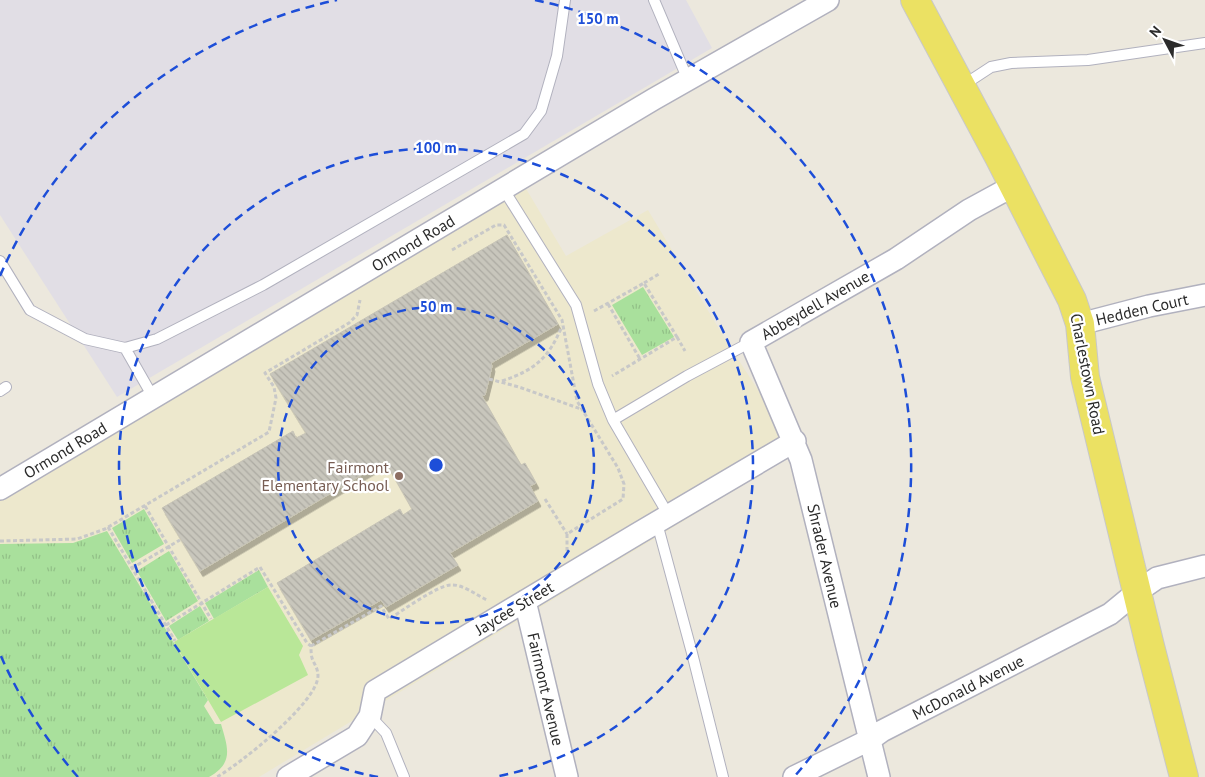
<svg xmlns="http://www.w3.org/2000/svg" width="1205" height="777" font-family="'PT Sans',sans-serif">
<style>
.industrial{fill:#e1dee5}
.education{fill:#ede8cd}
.grass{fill:url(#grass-tufts)}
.pitch{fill:#b9e798}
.building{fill:url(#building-back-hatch);stroke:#c7c4b7;filter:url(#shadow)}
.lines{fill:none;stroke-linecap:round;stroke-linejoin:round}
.service-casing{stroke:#b1b1be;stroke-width:12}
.minor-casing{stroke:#b1b1be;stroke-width:24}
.primary-casing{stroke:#c8c8c8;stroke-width:30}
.path{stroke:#c8c8c8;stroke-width:3;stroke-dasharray:4 2.5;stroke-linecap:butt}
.service{stroke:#fff;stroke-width:10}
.minor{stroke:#fff;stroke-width:21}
.primary{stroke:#ebe163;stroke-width:28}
.ring{fill:none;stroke:#1d4ed8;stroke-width:2.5;stroke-dasharray:9 6}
.education-dot{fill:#8d6e63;stroke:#fff;stroke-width:2}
.labels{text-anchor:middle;stroke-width:4.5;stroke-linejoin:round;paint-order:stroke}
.street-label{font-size:16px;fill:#2b2b2b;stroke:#fff}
.education-label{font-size:16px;fill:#785e54;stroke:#fff;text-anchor:end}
.centre{fill:#1d4ed8;stroke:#fff;stroke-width:2.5}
.ring-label{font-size:15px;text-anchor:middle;font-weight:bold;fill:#1d4ed8;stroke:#fff;stroke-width:4.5;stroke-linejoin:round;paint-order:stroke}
</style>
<defs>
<pattern id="grass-tufts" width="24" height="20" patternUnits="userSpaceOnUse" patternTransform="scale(1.25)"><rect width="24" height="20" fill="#a9e09c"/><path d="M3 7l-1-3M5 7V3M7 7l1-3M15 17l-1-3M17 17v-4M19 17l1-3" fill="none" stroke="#92c087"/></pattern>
<pattern id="building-back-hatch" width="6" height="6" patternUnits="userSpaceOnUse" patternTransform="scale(1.25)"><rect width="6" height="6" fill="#c8c6bc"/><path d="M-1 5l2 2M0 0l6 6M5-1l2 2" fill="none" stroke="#acaaa2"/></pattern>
<filter id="shadow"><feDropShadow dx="3" dy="5.5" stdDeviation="0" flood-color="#0004"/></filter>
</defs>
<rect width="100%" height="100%" fill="#ece8dd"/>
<path class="industrial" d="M0 0H686L712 48 117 397 0 215Z"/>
<path class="education" d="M525 187 566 256 648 210 725 339 798 452 259 777H0V501L268 338Z"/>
<path class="grass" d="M643 287 674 337 642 355 612 305Z
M144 509 164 544 132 563 112 528Z
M107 531 208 700 204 706 215 724H221C228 748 234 763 209 777H0V544L73 543Z
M169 551 198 601 166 621 137 571Z
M259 570 268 587 214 619 205 603Z
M200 606 209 621 178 640 169 626Z"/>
<path class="pitch" d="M268 587 303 646 299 655 308 675 221 722 174 642Z"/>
<path class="building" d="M507 235 558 324 491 363 492 366 489 379 485 395 482 396 521 465 525 463 536 483 530 486 538 501 450 553 458 565 386 607 381 600 311 640 277 583 400 509 403 515 412 509 385 461 200 571 162 508 293 431 296 438 306 433 270 374Z"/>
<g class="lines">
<defs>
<path id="service" d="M654 0 688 80
M962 86 991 67 1011 63 1088 60 1205 43
M504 190 576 305 598 384 613 420 669 516
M0 261 30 310 85 339 125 348 157 339 263 285 524 134 541 111 557 56 565 0
M125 348 153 397
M0 391 6 387
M613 420 687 376 751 342
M657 523 692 653 723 777
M370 716 386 733 404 777"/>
<path id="minor" d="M1080 324 1149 306 1205 295
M0 489 654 99 828 0
M525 601 567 777
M288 777 357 736 370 716 375 691 637 534 795 441
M794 777 871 739 882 731 1110 614 1138 591 1157 578 1205 566
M879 777 801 460 751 342 896 259 969 210 1013 186"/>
<path id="primary" d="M915 0 999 157 1072 300 1080 324 1085 377 1150 646 1184 777"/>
</defs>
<use href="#service" class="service-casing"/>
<use href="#minor" class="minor-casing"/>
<use href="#primary" class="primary-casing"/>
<path class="path" d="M452 250 496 225H504L562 320 577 401 618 468 624 484 623 499 567 534V551
M644 283 659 274
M608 304 640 359
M594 311 644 283 677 337 612 376
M677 337 685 351
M489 379 519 387 581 409
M502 381C535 370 549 358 562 326
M545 499 567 534
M145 506 211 619
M108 527 175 641
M0 541 77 539 105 529 269 432 276 398 274 387 265 373 349 323 357 315 360 300
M132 568 180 540
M166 625 260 567 307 643 311 646C311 650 311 654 312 658 314 664 318 668 318 676 317 703 241 763 217 777
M311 646 381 606 389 619C402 611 438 585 451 585 463 584 476 595 487 600"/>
<use href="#service" class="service"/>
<use href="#minor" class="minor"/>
<use href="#primary" class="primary"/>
</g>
<g class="ring">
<circle cx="436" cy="465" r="158"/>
<path d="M378 777A317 317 0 1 1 494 777"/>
<path d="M78 777A475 475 0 0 1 0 654M0 276A475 475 0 0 1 337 0M535 0A475 475 0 0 1 794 777"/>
</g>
<circle class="education-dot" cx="399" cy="476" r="5"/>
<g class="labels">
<g class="street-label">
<text transform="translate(413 243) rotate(-31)" y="6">Ormond Road</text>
<text transform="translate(815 305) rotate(-30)" y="6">Abbeydell Avenue</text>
<text transform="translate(1142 309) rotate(-13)" y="6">Hedden Court</text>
<text transform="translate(1088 374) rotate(79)" y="6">Charlestown Road</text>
<text transform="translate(65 450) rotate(-31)" y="6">Ormond Road</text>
<text transform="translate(825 556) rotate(77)" y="6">Shrader Avenue</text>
<text transform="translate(514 608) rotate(-31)" y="6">Jaycee Street</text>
<text transform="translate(968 687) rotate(-27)" y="6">McDonald Avenue</text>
<text transform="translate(546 689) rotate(77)" y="6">Fairmont Avenue</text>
</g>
<g class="education-label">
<text x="389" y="473">Fairmont<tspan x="389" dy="18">Elementary School</tspan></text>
</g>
</g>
<circle cx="436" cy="465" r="8" class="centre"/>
<g class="ring-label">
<text x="598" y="24">150 m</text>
<text x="436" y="153">100 m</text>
<text x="436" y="312">50 m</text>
</g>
<g transform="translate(1165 40) rotate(311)" stroke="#ffffff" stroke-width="4" paint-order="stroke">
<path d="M0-4L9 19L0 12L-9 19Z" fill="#2b2b2b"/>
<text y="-8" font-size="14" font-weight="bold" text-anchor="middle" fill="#2b2b2b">N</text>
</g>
</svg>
